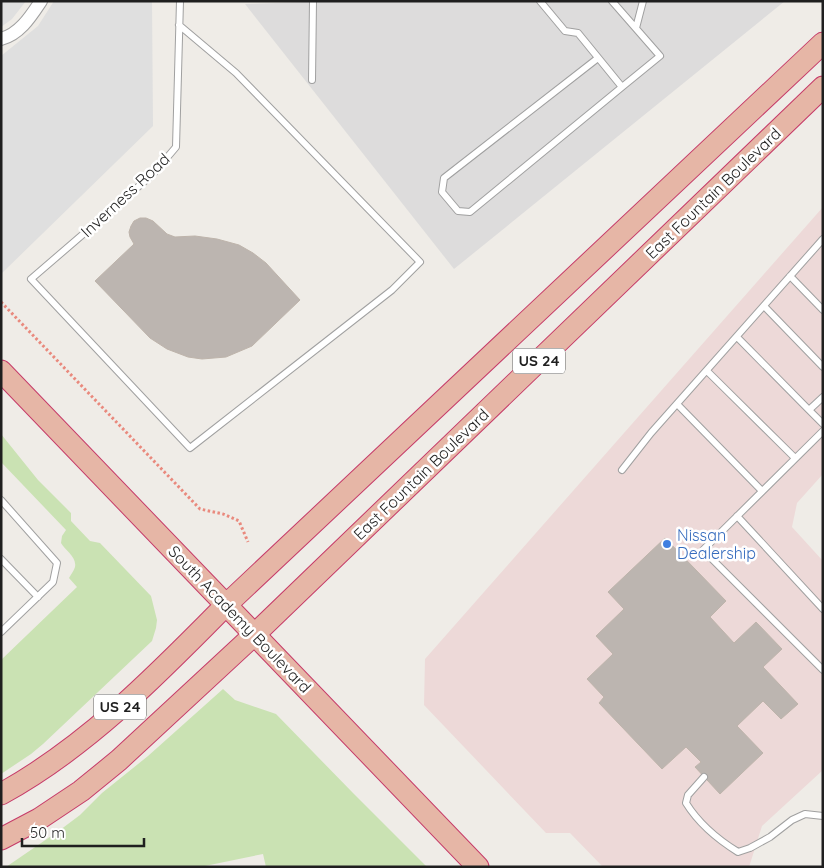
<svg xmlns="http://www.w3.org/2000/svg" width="824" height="868" font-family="Quicksand,sans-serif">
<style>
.residential{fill:#dddcdc}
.commercial{fill:#edd9d8}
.grass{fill:#cae2b3}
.parking{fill:#dfdfdf}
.building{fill:#bcb5b0;stroke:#beb4ab}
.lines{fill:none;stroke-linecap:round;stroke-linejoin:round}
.service-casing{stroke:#a0a0a0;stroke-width:8}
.minor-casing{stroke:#a0a0a0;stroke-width:14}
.trunk-casing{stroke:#c63b69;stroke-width:23}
.path{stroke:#e9897d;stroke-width:3;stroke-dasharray:2.5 2.5;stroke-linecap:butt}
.service{stroke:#fff;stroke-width:6}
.minor{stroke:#fff;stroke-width:12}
.trunk{stroke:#e6b6a6;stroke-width:21}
.shop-dot{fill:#3f7fe0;stroke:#fff;stroke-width:2}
.labels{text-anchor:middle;stroke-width:5;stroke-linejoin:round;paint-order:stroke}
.shield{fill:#fff;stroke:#626262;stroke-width:1}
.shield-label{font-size:15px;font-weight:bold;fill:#1f1f1f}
.street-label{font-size:16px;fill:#1f1f1f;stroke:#fff}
.shop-label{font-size:16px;fill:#366cbe;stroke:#fff;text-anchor:start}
</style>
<rect width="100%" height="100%" fill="#efece7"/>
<path class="residential" d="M335 1H785L454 269 245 4Z"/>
<path class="commercial" d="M823 207V474L797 503 792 527 823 561V770L762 826 749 867H603L570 833H546L424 705 425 659Z"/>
<path class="grass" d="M1 434 38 480 71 513V521L90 541 100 543 151 596 157 620 156 628 152 641 43 744 31 754 1 774V660L77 587 69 578C71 574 74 571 75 567 77 557 65 550 61 543L62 536 66 530 1 462Z
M223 689 235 700 276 714 353 793 427 867H266L263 854 200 867H6L60 830 80 815 102 793 148 756Z"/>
<path class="parking" d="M1 1H26L12 19 1 27Z
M54 1H152L153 126 1 274V56L38 26Z"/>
<path class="building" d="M140 218H146L153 221 167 234 175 237 195 236 217 239 239 245 253 253 266 263 300 300 252 346 226 357 202 359 188 357 167 349 150 338 95 281 134 244 130 237 129 232 131 226 134 221Z
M665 538 726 601 710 617 734 643 756 622 782 649 763 667 798 704 781 719 763 701 737 726 763 753 720 794 695 767 701 762 686 747 662 769 599 703 604 697 587 679 613 654 596 636 624 609 608 592Z"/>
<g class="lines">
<defs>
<path id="service" d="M540 1 565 31 578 33 622 87 660 56 612 1
M179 25 236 73 420 262 392 290 190 448 31 279 153 174 176 147 180 1
M636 28 643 1
M598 58 444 178 442 192 458 211 470 212 622 87
M312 80 313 1
M790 276 823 310
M764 306 823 367
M737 337 809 410
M707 371 795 458
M823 397 809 410 823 424
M677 404 762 491
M823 431 703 550 823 670
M622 470 651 433 823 239
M1 500 57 563 53 582 1 632
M737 516 823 609
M1 559 38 597
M704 777 688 795 686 803C699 824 717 839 738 852L750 848 770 837 792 820 805 814 823 816"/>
<path id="minor" d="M1 39C20 34 31 16 41 1"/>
<path id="trunk" d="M1 371 478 867
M1 794C87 747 158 674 226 605L823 43
M1 839 39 819 81 791 119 760 255 634 823 87"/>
</defs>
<use href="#service" class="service-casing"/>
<use href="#minor" class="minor-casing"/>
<use href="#trunk" class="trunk-casing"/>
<path class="path" d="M1 302 200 509 223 514 239 521 248 542"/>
<use href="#service" class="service"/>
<use href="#minor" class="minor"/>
<use href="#trunk" class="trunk"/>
</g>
<circle class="shop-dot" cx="667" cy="544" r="5"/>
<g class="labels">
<g class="shield">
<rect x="513" y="348.5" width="52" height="25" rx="4"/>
<rect x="94" y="694.5" width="52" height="25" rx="4"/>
</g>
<g class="shield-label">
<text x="539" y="366">US 24</text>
<text x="120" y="712">US 24</text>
</g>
<g class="street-label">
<text transform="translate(713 193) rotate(-44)" y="6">East Fountain Boulevard</text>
<text transform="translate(125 195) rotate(-43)" y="6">Inverness Road</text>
<text transform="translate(421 474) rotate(-44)" y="6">East Fountain Boulevard</text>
<text transform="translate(240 619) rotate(46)" y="6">South Academy Boulevard</text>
</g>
<g class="shop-label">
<text x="677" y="541">Nissan<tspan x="677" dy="18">Dealership</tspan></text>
</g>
</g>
<rect width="824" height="868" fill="none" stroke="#1f1f1f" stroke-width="5"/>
<path d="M22 838v8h122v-8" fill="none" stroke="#1f1f1f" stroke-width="2.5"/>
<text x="30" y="838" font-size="15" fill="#1f1f1f" stroke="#ffffff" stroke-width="4" paint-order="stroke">50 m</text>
</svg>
